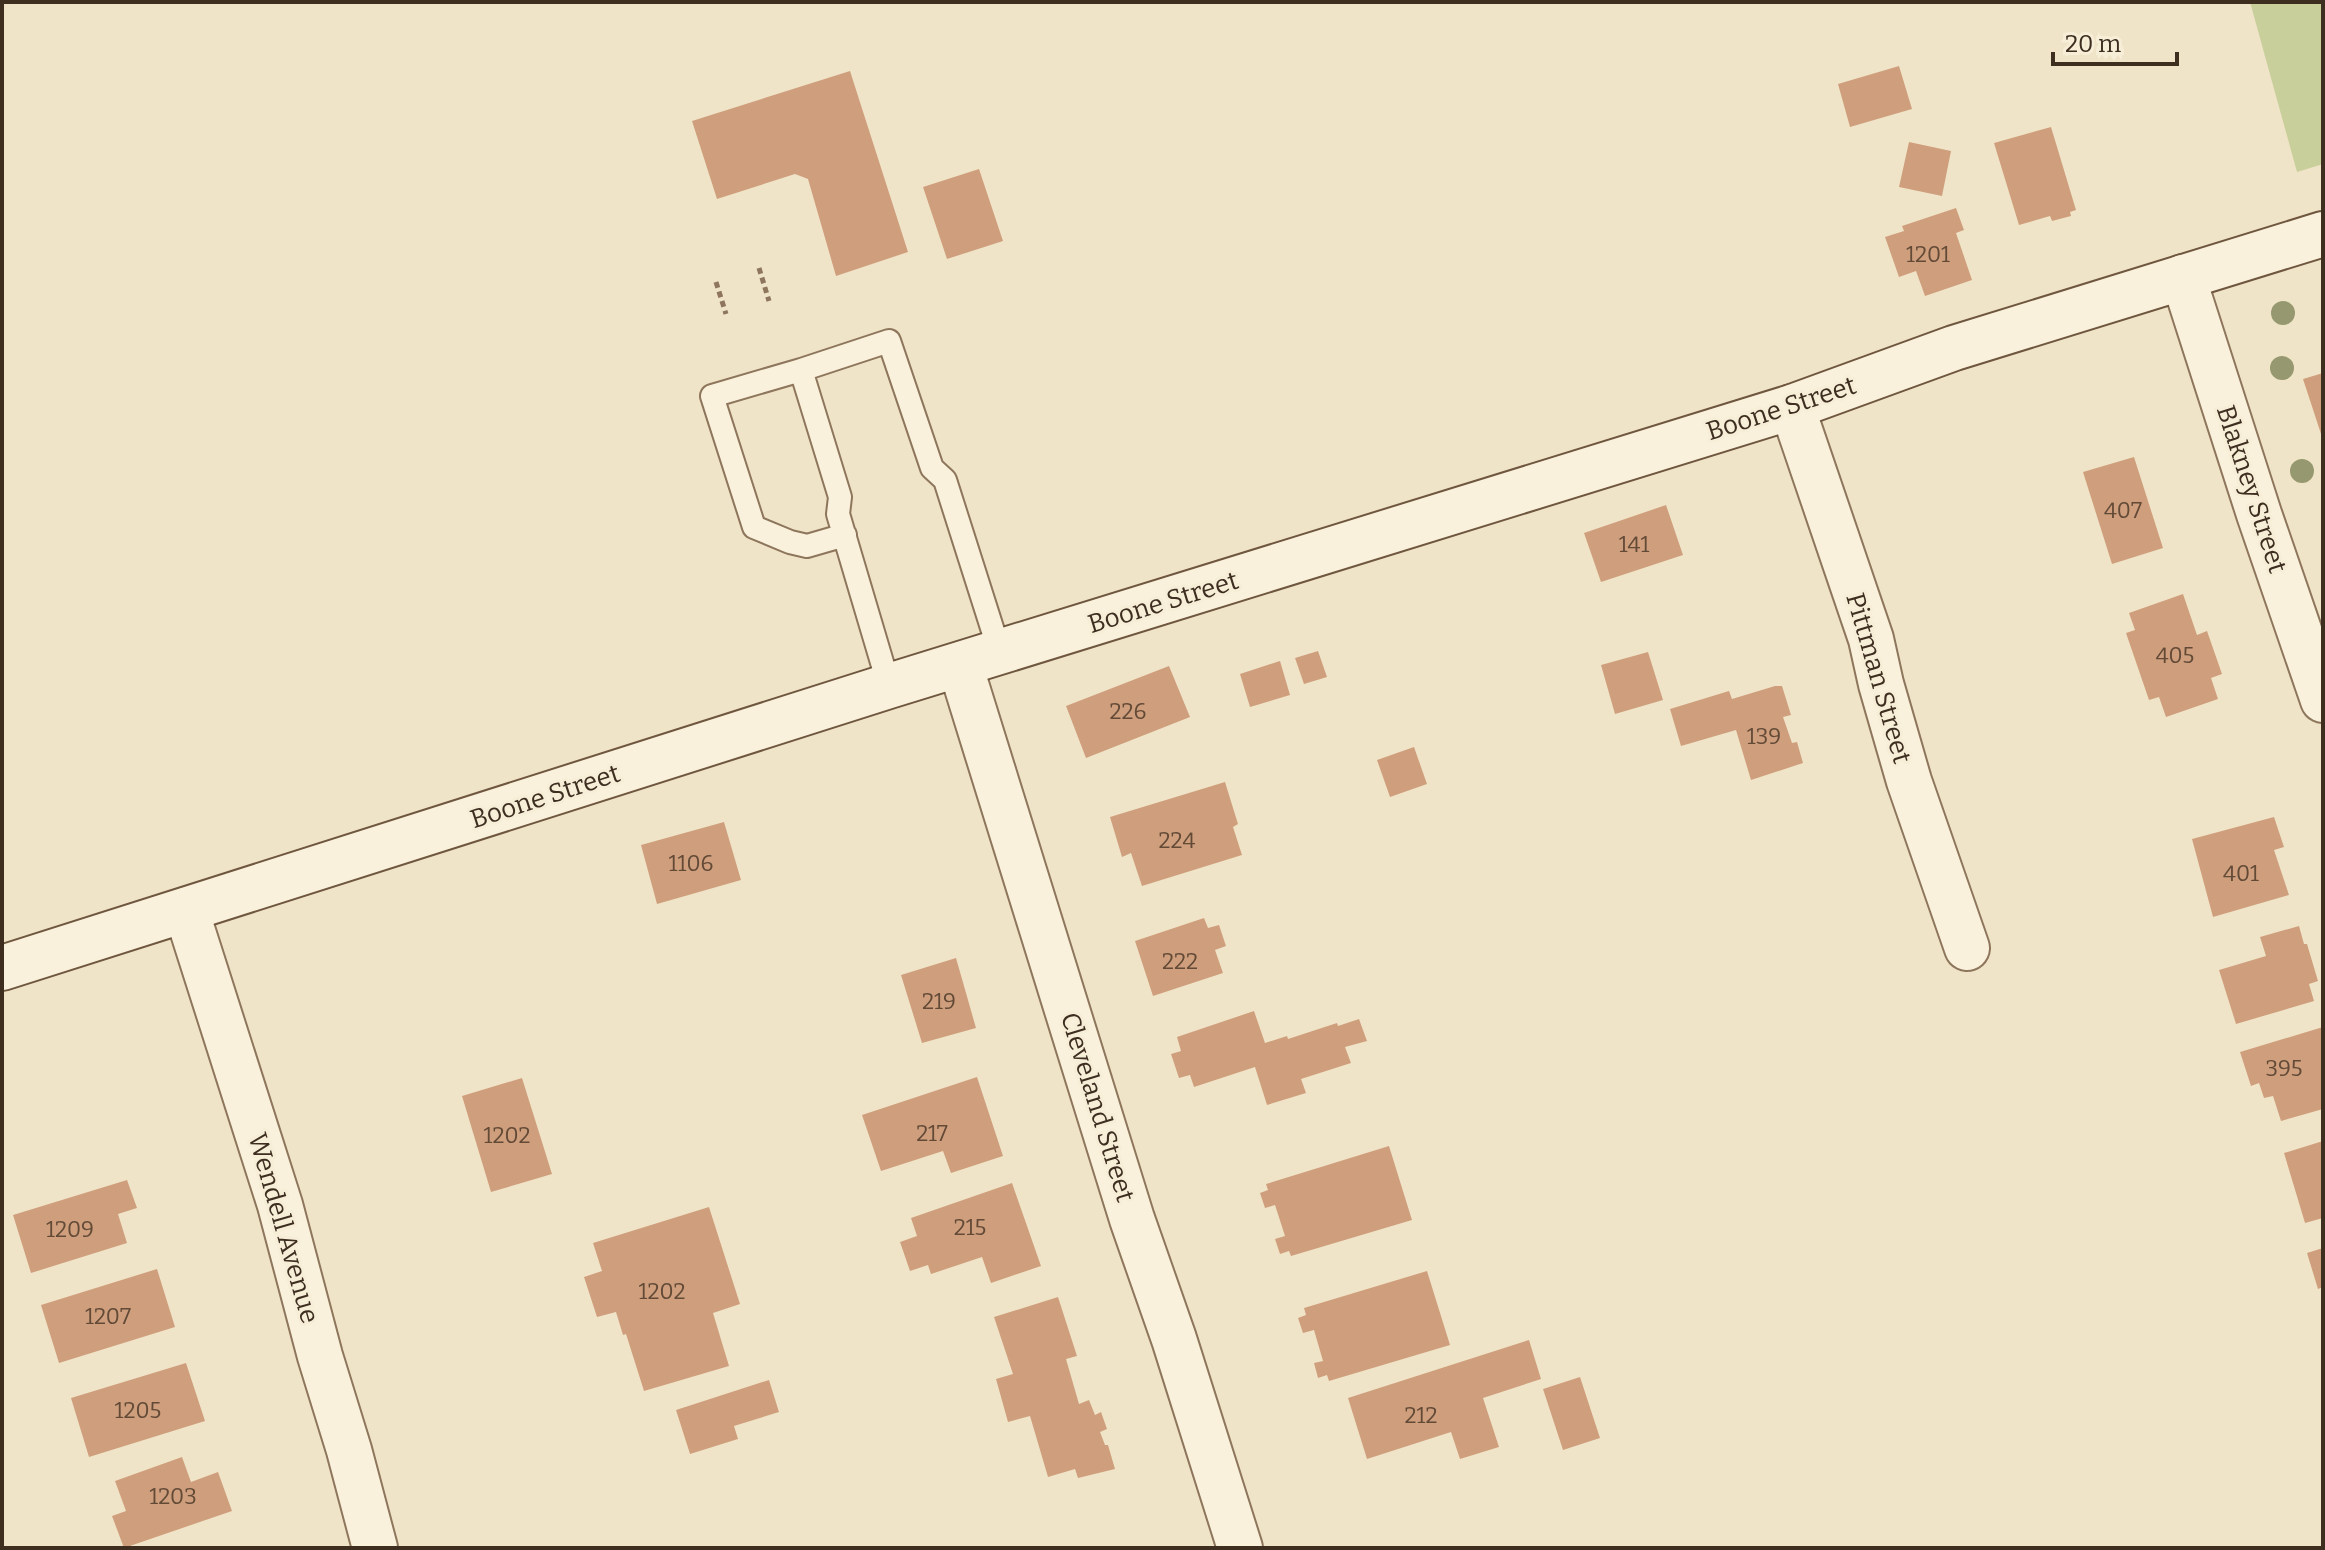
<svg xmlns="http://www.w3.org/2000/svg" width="2325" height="1550" font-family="Bitter,serif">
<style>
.green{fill:#c9cf9b}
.building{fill:#cf9f7d}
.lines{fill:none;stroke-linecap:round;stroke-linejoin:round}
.lane-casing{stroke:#8d765c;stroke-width:26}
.street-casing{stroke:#8d765c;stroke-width:48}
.secondary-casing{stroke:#6f573f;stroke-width:48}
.path{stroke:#8d765c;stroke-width:5;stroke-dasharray:6 4;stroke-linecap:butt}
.lane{stroke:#faf1dc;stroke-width:22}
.street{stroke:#faf1dc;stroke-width:44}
.secondary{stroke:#faf1dc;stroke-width:44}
.tree{fill:#96986f}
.labels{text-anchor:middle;stroke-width:6;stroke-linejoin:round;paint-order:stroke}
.number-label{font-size:22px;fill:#624a37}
.street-label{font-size:26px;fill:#3d2e20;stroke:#f7eed8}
</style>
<rect width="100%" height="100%" fill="#f0e4c8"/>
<path class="green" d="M2250 2H2323V164L2297 172Z"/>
<path class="building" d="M1899 66 1912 109 1850 127 1838 84Z
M850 71 908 252 836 276 808 179 795 174 717 199 692 121Z
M2051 127 2076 210 2070 212 2071 216 2052 221 2050 216 2019 225 1994 143Z
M1909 142 1951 151 1942 196 1899 187Z
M979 169 1003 241 947 259 923 187Z
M1956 208 1964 230 1956 233 1972 280 1925 296 1916 271 1899 277 1885 237 1904 231 1902 226Z
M2323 373V437H2322L2303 379Z
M2134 457 2163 548 2112 564 2083 472Z
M1666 505 1683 555 1601 582 1584 533Z
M2183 594 2197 635 2207 631 2222 674 2211 678 2218 699 2166 717 2159 697 2149 700 2126 633 2135 630 2129 613Z
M1318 651 1327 677 1304 684 1295 658Z
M1648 652 1663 700 1615 714 1601 665Z
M1280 661 1290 695 1250 707 1240 674Z
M1169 666 1190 717 1086 758 1066 706Z
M1775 686H1782L1791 715 1783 717 1792 743 1797 742 1803 763 1751 780 1736 730 1681 746 1670 709 1729 691 1732 699Z
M1414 747 1427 784 1390 797 1377 760Z
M1225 782 1238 824 1233 827 1242 855 1142 886 1131 853 1122 857 1110 817Z
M2274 817 2284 847 2274 850 2289 895 2213 917 2192 839Z
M724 822 741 880 657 904 641 845Z
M1204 918 1208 928 1219 925 1226 946 1215 950 1223 973 1153 996 1135 941Z
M2299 926 2304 944H2307L2318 981 2309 984 2314 1001 2236 1024 2219 970 2266 956 2260 937Z
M956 958 976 1028 922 1043 901 975Z
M1254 1011 1265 1043 1287 1036 1288 1039 1337 1023 1338 1026 1359 1019 1367 1041 1345 1047 1351 1063 1301 1079 1306 1093 1267 1105 1255 1067 1194 1087 1190 1075 1179 1078 1171 1054 1181 1051 1177 1037Z
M2323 1027V1109L2281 1121 2273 1096 2264 1098 2259 1083 2251 1086 2240 1052Z
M977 1077 1003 1156 951 1173 943 1151 881 1171 862 1115Z
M522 1078 552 1174 491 1192 462 1096Z
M2323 1141V1218L2305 1223 2284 1153Z
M1389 1146 1412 1220 1291 1256 1289 1251 1280 1254 1275 1239 1285 1236 1275 1205 1265 1208 1260 1193 1268 1190 1266 1184Z
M127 1180 137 1208 118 1214 127 1243 31 1273 13 1215Z
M1012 1183 1041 1266 991 1283 982 1257 931 1274 928 1265 910 1271 900 1242 917 1236 911 1218Z
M709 1207 740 1304 713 1313 729 1366 644 1391 626 1334 623 1335 616 1312 597 1317 584 1277 602 1271 593 1243Z
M2323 1248V1287L2318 1289 2307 1253Z
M157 1269 175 1327 59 1363 41 1305Z
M1427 1271 1450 1345 1329 1381 1327 1375 1318 1378 1314 1363 1323 1361 1314 1330 1303 1333 1298 1318 1306 1315 1304 1308Z
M1058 1297 1077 1356 1066 1359 1079 1404 1089 1400 1095 1415 1101 1412 1107 1429 1100 1432 1105 1445H1108L1115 1469 1078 1478 1075 1469 1048 1477 1030 1416 1008 1422 996 1379 1013 1374 994 1317Z
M1529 1340 1541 1379 1483 1398 1499 1447 1460 1459 1451 1432 1367 1459 1348 1398Z
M186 1363 205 1421 89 1457 71 1398Z
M1580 1377 1600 1438 1563 1450 1543 1389Z
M769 1380 779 1412 734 1426 738 1439 690 1454 676 1410Z
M182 1457 191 1482 218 1472 232 1511 124 1548 112 1516 126 1511 115 1481Z"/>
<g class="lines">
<defs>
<path id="lane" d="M801 370 712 396 754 527 790 542 807 546 845 535
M889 686 838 514 840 497 801 370 889 341 932 468 945 480 1000 653"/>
<path id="street" d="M2183 277 2259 514 2323 700
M1792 407 1871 639 1881 684 1909 781 1967 948
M960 665 1132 1219 1174 1339 1240 1548
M186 910 280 1205 320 1356 349 1450 375 1548"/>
<path id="secondary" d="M2 968 889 686 1792 407 1954 348 2323 234"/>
</defs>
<use href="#lane" class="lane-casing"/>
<use href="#street" class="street-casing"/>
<use href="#secondary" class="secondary-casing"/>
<path class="path" d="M759 268 769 301
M716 282 726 314"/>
<use href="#lane" class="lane"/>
<use href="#street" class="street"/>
<use href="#secondary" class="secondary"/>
</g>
<g class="tree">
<circle cx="2283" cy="313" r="12"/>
<circle cx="2282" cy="368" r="12"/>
<circle cx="2302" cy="471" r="12"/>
</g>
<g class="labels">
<g class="number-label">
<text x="1928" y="262">1201</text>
<text x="2123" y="518">407</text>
<text x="1634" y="552">141</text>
<text x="2175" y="663">405</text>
<text x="1128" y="719">226</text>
<text x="1764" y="744">139</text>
<text x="1177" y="848">224</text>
<text x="691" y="871">1106</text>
<text x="2241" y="881">401</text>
<text x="1180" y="969">222</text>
<text x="939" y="1009">219</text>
<text x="2284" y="1076">395</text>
<text x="932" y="1141">217</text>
<text x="507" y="1143">1202</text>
<text x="970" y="1235">215</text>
<text x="70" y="1237">1209</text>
<text x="662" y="1299">1202</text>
<text x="108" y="1324">1207</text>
<text x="138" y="1418">1205</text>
<text x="1421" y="1423">212</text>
<text x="173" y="1504">1203</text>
</g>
<g class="street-label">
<text transform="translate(1781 408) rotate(-18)" y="9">Boone Street</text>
<text transform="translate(2252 489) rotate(72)" y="9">Blakney Street</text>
<text transform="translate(1163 602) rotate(-17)" y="9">Boone Street</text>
<text transform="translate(1879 678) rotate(74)" y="9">Pittman Street</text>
<text transform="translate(545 796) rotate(-18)" y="9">Boone Street</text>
<text transform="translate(1098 1107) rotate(73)" y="9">Cleveland Street</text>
<text transform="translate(284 1228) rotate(74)" y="9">Wendell Avenue</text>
</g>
</g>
<rect width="2325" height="1550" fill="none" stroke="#3d2e20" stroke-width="8"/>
<path d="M2053 52v12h124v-12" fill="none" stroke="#3d2e20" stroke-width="4"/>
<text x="2065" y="52" font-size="24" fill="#3d2e20" stroke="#f7eed8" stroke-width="6" paint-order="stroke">20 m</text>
</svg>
